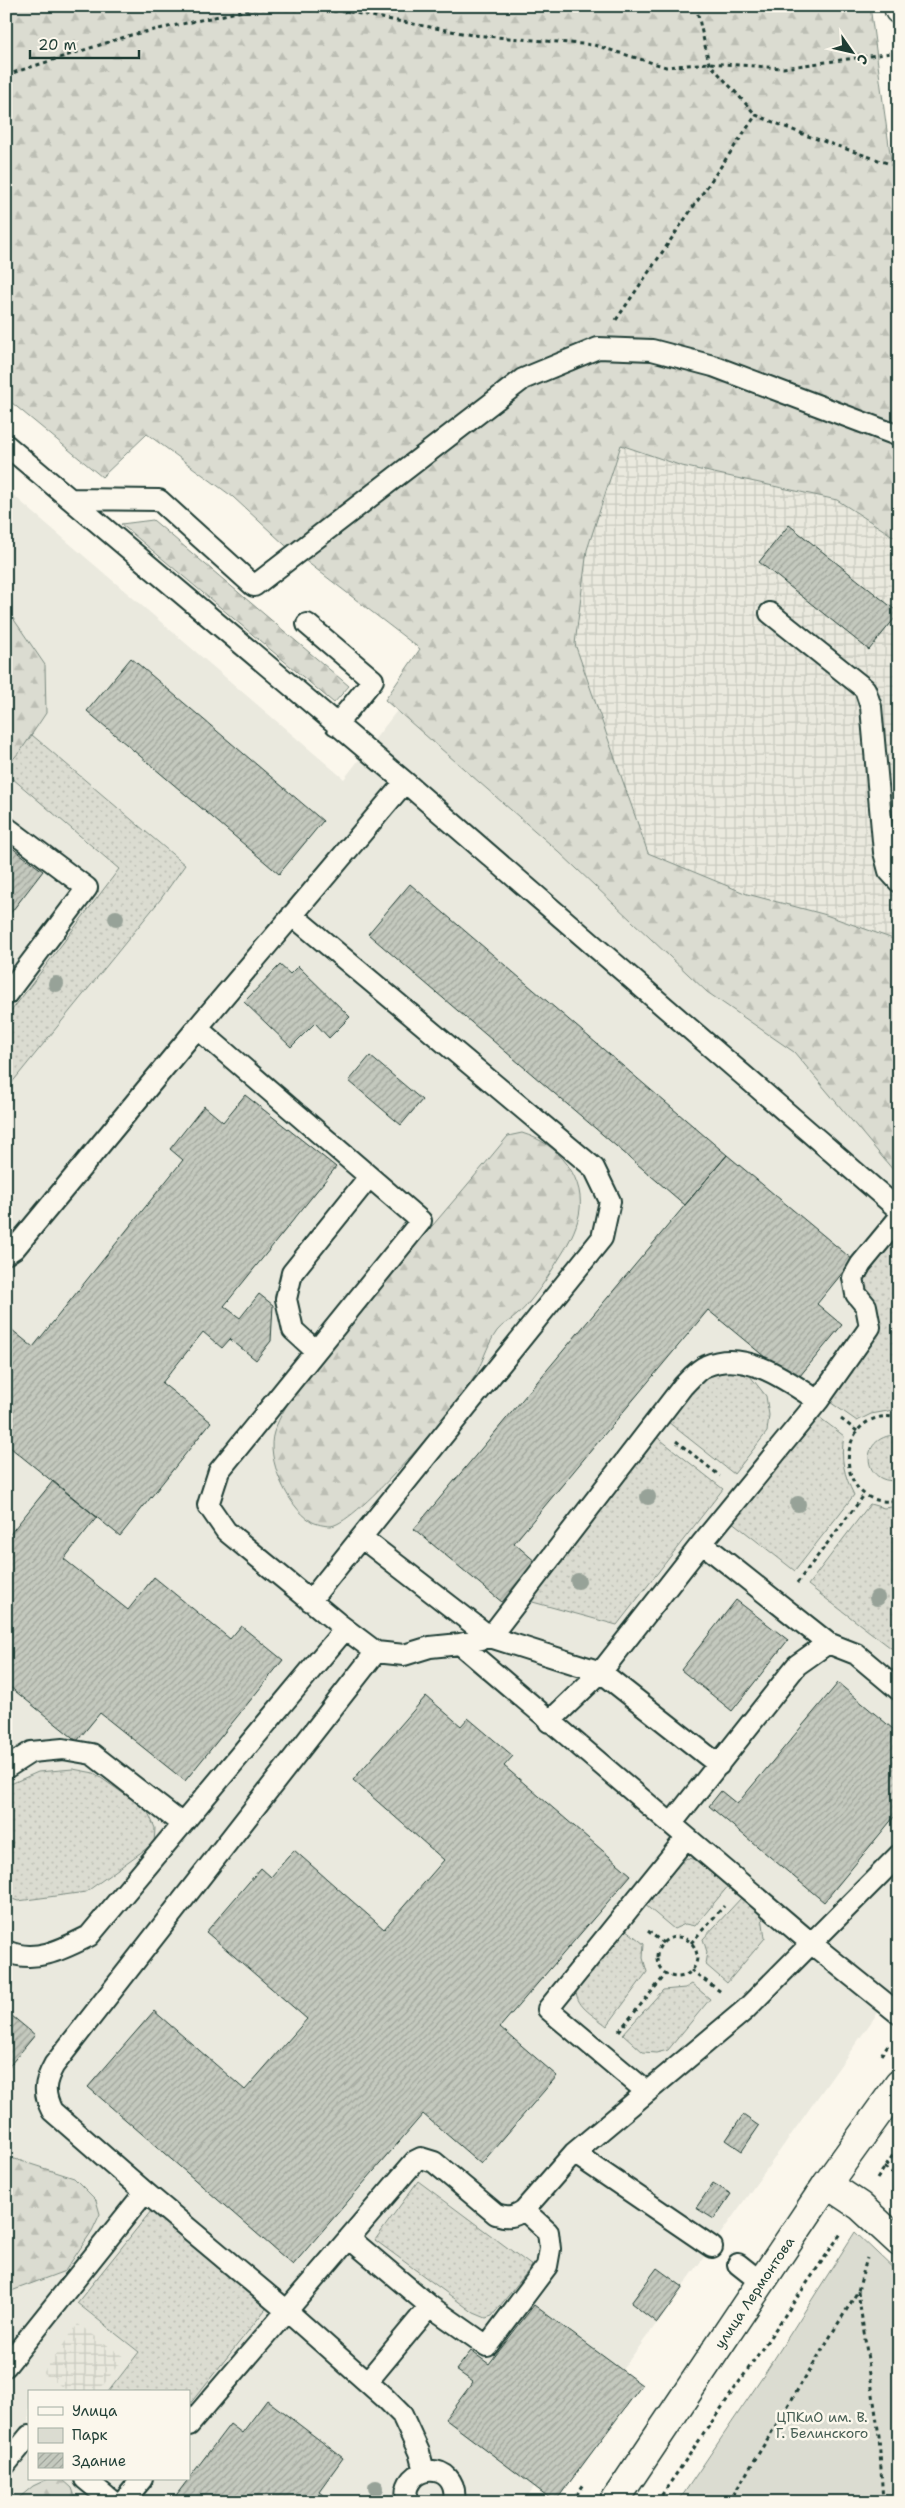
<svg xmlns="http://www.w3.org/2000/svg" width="905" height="2508" font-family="'Shantell Sans',sans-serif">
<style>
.built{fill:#eae9de;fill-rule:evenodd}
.industrial{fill:url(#industrial-grid)}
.grass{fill:url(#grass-dots);stroke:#7d8c82}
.forest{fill:url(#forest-firs);stroke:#7d8c82}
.park{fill:#dbdcd1;stroke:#7d8c82}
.building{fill:url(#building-hatch);stroke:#1f3d34}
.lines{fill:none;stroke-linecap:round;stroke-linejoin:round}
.lane-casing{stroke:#1f3d34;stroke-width:24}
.street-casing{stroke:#1f3d34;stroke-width:31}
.primary-casing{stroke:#1f3d34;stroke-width:31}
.path{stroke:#1f3d34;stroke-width:3;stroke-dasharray:4 4;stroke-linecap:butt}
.lane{stroke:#fbf7ec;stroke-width:20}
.street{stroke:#fbf7ec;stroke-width:28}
.primary{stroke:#fbf7ec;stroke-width:28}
.tree{fill:#97a298}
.labels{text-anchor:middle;stroke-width:5;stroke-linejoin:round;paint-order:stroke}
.street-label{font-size:14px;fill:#1f3d34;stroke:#fbf7ec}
.park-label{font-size:14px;fill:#455d53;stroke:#fbf7ec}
</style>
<defs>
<pattern id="industrial-grid" width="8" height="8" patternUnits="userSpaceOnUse" patternTransform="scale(1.25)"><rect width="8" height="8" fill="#eae9de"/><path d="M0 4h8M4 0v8" fill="none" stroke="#c8c9bf"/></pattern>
<pattern id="grass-dots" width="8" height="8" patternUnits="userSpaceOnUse" patternTransform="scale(1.25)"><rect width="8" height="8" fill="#dbdcd1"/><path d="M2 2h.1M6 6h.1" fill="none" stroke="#bcbeb4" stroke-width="1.8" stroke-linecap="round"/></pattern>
<pattern id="forest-firs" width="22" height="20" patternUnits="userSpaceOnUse" patternTransform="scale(1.25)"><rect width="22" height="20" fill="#dbdcd1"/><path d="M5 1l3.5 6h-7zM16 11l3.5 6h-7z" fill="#bcbeb4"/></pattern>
<pattern id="building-hatch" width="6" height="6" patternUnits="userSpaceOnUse" patternTransform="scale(1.25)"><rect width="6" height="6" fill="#c4c9be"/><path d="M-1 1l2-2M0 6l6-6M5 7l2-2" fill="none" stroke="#9fa49b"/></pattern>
</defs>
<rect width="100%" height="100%" fill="#fbf7ec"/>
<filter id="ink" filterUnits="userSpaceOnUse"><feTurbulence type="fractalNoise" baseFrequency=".02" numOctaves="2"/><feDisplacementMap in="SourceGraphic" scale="10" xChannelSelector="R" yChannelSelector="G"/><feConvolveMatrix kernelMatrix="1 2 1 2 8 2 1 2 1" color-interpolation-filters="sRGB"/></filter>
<g filter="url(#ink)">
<path class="built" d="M6 489 344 779 413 690 899 1121V1983L657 2323 523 2502H6ZM29 2392H189V2479H29Z"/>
<path class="industrial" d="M632 399 899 512V1121L413 690Z
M78 2324 124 2357 98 2392H69L43 2373Z"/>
<path class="grass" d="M32 735 185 865 160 900 6 1090V1018L119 869 6 773V767Z
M899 1231V1409L871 1414 857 1421 827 1400 871 1303 864 1287 863 1273Z
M732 1371 750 1376 766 1396 769 1415 767 1432 734 1474 668 1422 700 1382 712 1374Z
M815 1414 844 1436C840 1459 844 1475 854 1495L795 1571 731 1521Z
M893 1435 899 1436V1480C865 1487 856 1440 893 1435Z
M657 1437 723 1489 617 1625 529 1601Z
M870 1504 884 1508 899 1506V1654L808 1585Z
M73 1769 94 1773 147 1810 155 1828 154 1843 86 1892 18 1901 6 1897V1786L38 1772Z
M687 1858 699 1860 729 1885 695 1926 685 1924 674 1929 644 1904 675 1866Z
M742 1897 762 1916 765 1938 727 1983 705 1964 707 1952 703 1939Z
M625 1929 644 1944 643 1958 647 1972 607 2026C595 2016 577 2008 576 1991Z
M692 1984 710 1999 668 2050 656 2053 643 2052 623 2034 663 1990 685 1988Z
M418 2181 532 2266 492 2316 486 2318 474 2313 375 2240Z
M151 2211 269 2305 189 2405V2392H108L139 2352 77 2303Z"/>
<path class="forest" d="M6 6H870L899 219V540L837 500 682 466 621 445 587 550 575 644 648 853 747 894 823 914 899 941V1177L794 1052 707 992 558 851 385 700 420 649 285 545 233 497 147 434 102 477 6 398Z
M153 520 349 686 334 703 121 524Z
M6 608 45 665 46 713 22 749 6 767Z
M522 1133C541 1139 555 1148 567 1164 592 1200 578 1229 557 1262 549 1275 541 1288 531 1300 527 1305 522 1311 517 1315 511 1321 502 1324 497 1331 486 1346 482 1366 472 1381 454 1408 359 1522 331 1526 325 1526 315 1524 311 1521 288 1507 265 1458 274 1432 285 1400 311 1373 331 1347 388 1275 450 1207 508 1136Z
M15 2159 74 2178 96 2200 100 2214 92 2231 65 2271 6 2293V2161Z
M48 2479H62L72 2488 77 2502H14L33 2486Z"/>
<path class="park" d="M855 2232 899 2274V2502H678L764 2375Z"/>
<path class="building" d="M789 525 899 613 869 650 759 562Z
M131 658 323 821 279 874 87 711Z
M7 844 43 871 6 919V845Z
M410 884 727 1155 685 1205 368 934Z
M280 965 290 974 298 966 350 1017 329 1038 315 1023 291 1047 244 1002Z
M370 1056 422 1100 401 1125 349 1081Z
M245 1095 336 1167 224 1306 240 1318 259 1294 273 1305 271 1341 256 1360 230 1339 222 1348 203 1332 162 1383 211 1422 120 1536 6 1444V1325L33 1347 183 1160 170 1149 204 1106 223 1122Z
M727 1155 853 1260 817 1304 842 1325 795 1382 708 1310 514 1543 537 1563 503 1603 414 1529Z
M53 1481 97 1517 64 1559 128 1610 154 1577 230 1639 241 1626 283 1660 185 1781 100 1713 77 1741 10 1687 6 1693V1539Z
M736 1600 788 1640 732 1711 681 1670Z
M838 1683 899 1734V1811L824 1902 709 1806 721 1791 737 1804Z
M426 1696 461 1726 468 1718 513 1756 504 1766 631 1875 500 2027 557 2076 481 2164 423 2114 293 2265 88 2087 154 2011 245 2090 307 2019 206 1932 261 1868 271 1877 294 1850 384 1929 444 1860 353 1780Z
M6 2011 35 2035 6 2070Z
M743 2115 759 2126 742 2151 726 2140Z
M713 2183 731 2194 714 2219 696 2208Z
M657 2268 683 2287 657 2323 631 2303Z
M534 2305 642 2385 555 2502 445 2419 473 2382 456 2370 471 2351 489 2364Z
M267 2400 343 2458 319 2491 330 2500 329 2502H171L230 2424 242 2433Z"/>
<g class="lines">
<defs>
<path id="lane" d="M6 445 405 782 899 1210
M70 499 159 500 254 586 523 379 598 348 652 350 713 366 899 436
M770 613 865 689 871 707 884 852 889 871 899 882
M307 624 373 680 336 725
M6 827 87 888 6 995
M292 915 594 1168 610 1201 602 1238 310 1601
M6 1254 15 1248 197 1028
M316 1351 293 1330 286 1299 292 1273 369 1177
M362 1538 490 1637 601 1672 719 1765
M702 1543 828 1643
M335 1621 376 1652 404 1655 430 1647 460 1644 490 1637 683 1386C689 1380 698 1369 706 1366 745 1349 787 1380 818 1401
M460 1644 812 1944 899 2014
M376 1652 54 2065C44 2083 43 2093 52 2111L145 2192 287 2311 384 2397 402 2415 419 2452 424 2471
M549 1722 601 1672 702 1543 818 1401 870 1327 866 1306 856 1294 853 1278 861 1264 899 1218
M6 1768 31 1752 63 1749 92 1754 182 1824
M672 1823 797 1665 828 1643 856 1654 899 1690
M6 1951C35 1964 63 1949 89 1936L345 1629 226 1531 208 1505 219 1471 421 1221 197 1028 405 782
M647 2092 548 2009 686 1838
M574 2153 712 2247
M349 2238 430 2306 367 2382
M738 2264 762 2283
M430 2306 487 2346 547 2266 550 2249 548 2232 524 2210
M6 2366 145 2192
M189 2425 415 2161 421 2158 434 2162 496 2214C508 2218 514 2217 524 2210L574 2153 745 2010 899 1855
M6 2464 29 2436
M85 2479 113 2502
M123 2502 142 2479
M407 2502C399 2463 460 2458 454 2502"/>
<path id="street" d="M899 9V10
M827 2184 860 2206 899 2242"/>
<g id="primary">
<path id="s1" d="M614 2502 827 2184 899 2084"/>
</g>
</defs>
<use href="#lane" class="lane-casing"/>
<use href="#street" class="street-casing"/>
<use href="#primary" class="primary-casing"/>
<path class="path" d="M696 6 709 63 756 115 808 136 899 167
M6 75 131 35 256 8 350 12 472 35 594 45 666 67 709 63 783 68 899 52
M616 320 756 115
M899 1418C833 1403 830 1514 899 1500
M841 1419 857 1431
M676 1441 720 1476
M797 1583 865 1494
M648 1931 663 1943
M657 1957a20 20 0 1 1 40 0a20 20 0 1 1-40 0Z
M691 1943 724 1906
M691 1970 721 1992
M619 2031 667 1973
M881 2055 890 2042
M884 2167 899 2177
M877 2179 899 2146
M6 2196V2197
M858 2291 879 2436 883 2502
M572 2502 584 2484
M657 2502 842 2232
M729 2502 858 2291 867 2258"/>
<use href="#lane" class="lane"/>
<use href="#street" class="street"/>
<use href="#primary" class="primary"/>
</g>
<g class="tree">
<circle cx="116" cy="918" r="8"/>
<circle cx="56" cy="984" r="8"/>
<circle cx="648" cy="1497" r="8"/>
<circle cx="798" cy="1504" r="8"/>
<circle cx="578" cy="1581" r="8"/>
<circle cx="877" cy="1598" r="8"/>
<circle cx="376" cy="2488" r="8"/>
</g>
</g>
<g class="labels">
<g class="street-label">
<text dy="5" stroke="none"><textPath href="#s1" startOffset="252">улица Лермонтова</textPath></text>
</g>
<g class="park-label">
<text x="822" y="2422">ЦПКиО им. В.<tspan x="822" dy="16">Г. Белинского</tspan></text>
</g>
</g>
<rect width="905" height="2508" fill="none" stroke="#fbf7ec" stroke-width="25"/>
<rect x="12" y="12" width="880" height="2483" fill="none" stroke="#1f3d34" stroke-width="2" filter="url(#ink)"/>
<rect x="28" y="2390" width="162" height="90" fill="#fbf7ec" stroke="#a3ada2"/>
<rect x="38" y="2407" width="25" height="8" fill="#fbf7ec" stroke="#a3ada2"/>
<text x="72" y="2416" font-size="15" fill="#1f3d34">Улица</text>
<rect x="38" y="2428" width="25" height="15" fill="#dbdcd1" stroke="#a3ada2"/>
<text x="72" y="2440" font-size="15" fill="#1f3d34">Парк</text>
<rect x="38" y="2453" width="25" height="15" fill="url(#building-hatch)" stroke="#a3ada2"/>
<text x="72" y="2466" font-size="15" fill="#1f3d34">Здание</text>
<g transform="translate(852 52) rotate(124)" stroke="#fbf7ec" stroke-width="4" paint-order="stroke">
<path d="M0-4L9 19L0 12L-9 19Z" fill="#1f3d34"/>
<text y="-8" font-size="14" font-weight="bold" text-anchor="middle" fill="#1f3d34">С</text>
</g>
<path d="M30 50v8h109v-8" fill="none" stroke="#1f3d34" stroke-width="2.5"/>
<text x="38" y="50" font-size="15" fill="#1f3d34" stroke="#fbf7ec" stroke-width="4" paint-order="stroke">20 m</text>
</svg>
